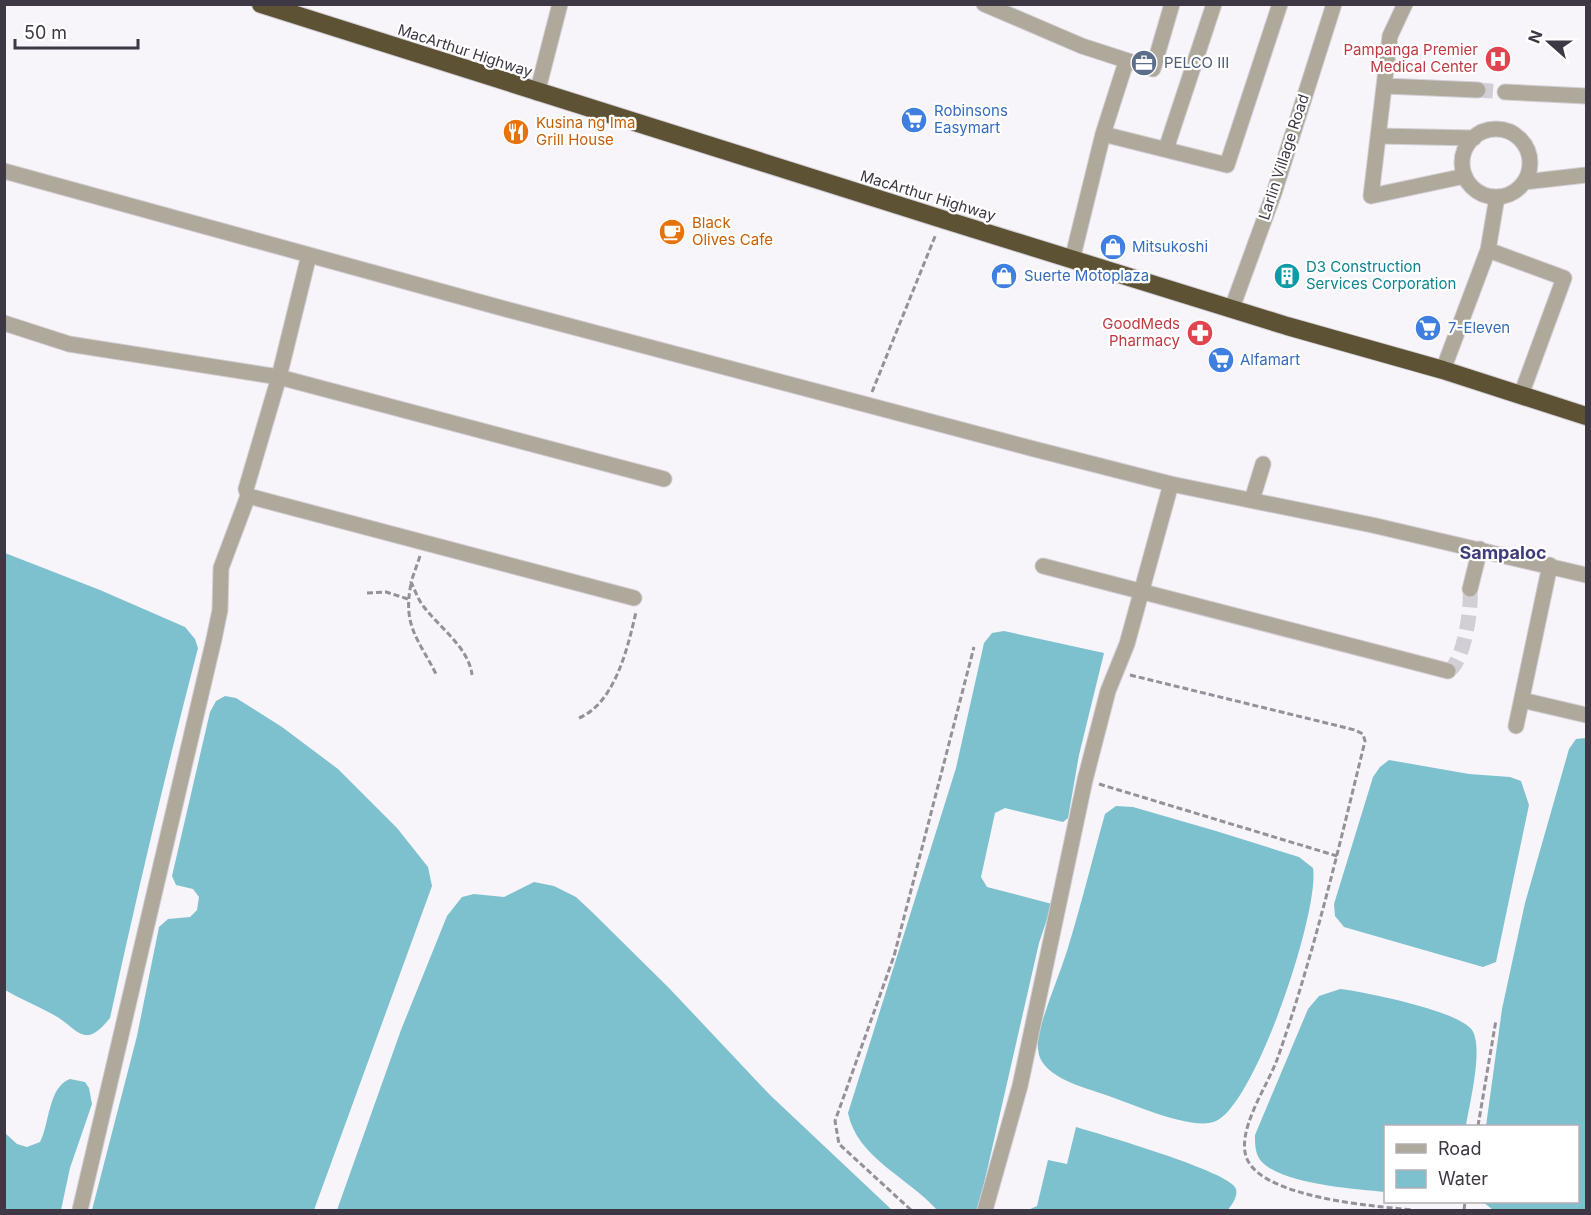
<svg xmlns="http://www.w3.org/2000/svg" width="1591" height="1215" font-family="Inter,sans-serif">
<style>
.water{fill:#7dc1cf}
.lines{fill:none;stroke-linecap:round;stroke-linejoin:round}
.minor-tunnel{stroke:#d2ced6;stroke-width:15;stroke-dasharray:15 8;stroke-linecap:butt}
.minor-casing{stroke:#d2ced6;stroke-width:17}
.highway-casing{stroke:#d2ced6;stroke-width:20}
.path{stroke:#959099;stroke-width:3;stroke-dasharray:6 3;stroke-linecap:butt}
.minor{stroke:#aea99a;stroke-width:15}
.highway{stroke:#5d5334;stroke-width:18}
.labels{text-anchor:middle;stroke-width:4.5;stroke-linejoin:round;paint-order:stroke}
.health-label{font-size:15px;fill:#be3a42;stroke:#fff;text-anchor:end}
.street-label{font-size:15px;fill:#3e3744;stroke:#fff}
.service-label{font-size:15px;fill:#4e5e75;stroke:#fff;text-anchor:start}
.shop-label{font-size:15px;fill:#366cbe;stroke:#fff;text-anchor:start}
.food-label{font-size:15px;fill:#c56008;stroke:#fff;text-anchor:start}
.culture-label{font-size:15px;fill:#0d838f;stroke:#fff;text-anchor:start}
.quarter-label{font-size:18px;font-weight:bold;fill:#3e3c79;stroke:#fff}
</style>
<rect width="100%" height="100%" fill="#f7f4fa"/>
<path class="water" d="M5 553 100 590 185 627 195 639 198 648C166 771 137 894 110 1018 83 1052 78 1027 52 1014 36 1005 20 999 5 990Z
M1004 631 1104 653 1079 755 1068 818 1063 822 1005 808 995 813 981 877 987 887 1052 904 1039 943 978 1210H937C909 1178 857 1158 848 1113L956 768 984 643 992 633Z
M225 696 236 698 282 727 338 769 397 828 428 867 432 886 314 1210H92L137 1036 159 927 168 919 190 917 197 910 199 897 193 889 176 885 172 876 210 712 216 701Z
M1586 738V1210H1493L1483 1202H1578V1126H1486L1502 1009 1525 903 1569 749 1576 739Z
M1389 760 1469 774 1510 777 1521 781 1529 805 1496 962 1483 967 1344 927 1335 916 1334 904 1373 777 1380 767Z
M1116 806 1133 807 1216 831 1299 857 1313 868C1320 910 1256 1103 1216 1121 1193 1132 1128 1102 1103 1094 1083 1087 1046 1078 1039 1055 1038 1050 1037 1042 1038 1037 1045 1008 1058 979 1067 951 1081 906 1092 860 1105 814Z
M534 882 554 886 576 897 592 912 669 988 770 1095 892 1210H337L401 1030 447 916 462 897 474 894 504 897Z
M1340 989C1366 992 1459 1011 1472 1030 1484 1048 1469 1105 1466 1126H1386L1385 1192C1355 1189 1281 1184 1261 1161 1255 1154 1255 1144 1255 1135L1308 1009 1319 996Z
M70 1079 85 1082 89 1088 92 1104 70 1168 61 1210H5V1133L17 1144 27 1147 40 1142C50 1123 48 1087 70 1079Z
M1076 1127C1099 1134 1232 1172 1236 1189 1238 1197 1232 1204 1228 1210H1028L1037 1206 1048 1160 1067 1164Z"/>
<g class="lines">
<path class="minor-tunnel" d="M1478 90 1505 92
M1448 671C1464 664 1472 606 1470 589"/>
<defs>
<path id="minor" d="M984 4 1082 46 1153 69 1172 4
M1405 4 1390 36 1371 196 1465 176
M1385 86 1478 90
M1505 92 1586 96
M537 93 560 4
M1462 163a34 34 0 1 1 68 0a34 34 0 1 1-68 0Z
M1103 134 1227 165 1280 4
M1379 136 1474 138
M1166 149 1214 4
M4 171 509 310 1034 449 1171 484 1372 525 1586 575
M1524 182 1586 175
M1488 250 1564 278 1521 395
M309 255 279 377 246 489 248 496 634 598
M1072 260 1103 134 1126 62
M1232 308 1274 193 1334 4
M4 323 69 344 279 377 664 479
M1443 370 1488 250 1497 197
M1252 500 1263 464
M1043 566 1448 671
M1470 589 1480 549
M1522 700 1586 715
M1516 726 1550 565
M80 1210 214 639 220 610 221 568 248 496
M985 1210 1020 1086 1085 780 1108 691 1127 644 1171 484"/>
<path id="highway" d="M261 4 942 219 1287 326 1443 370 1586 416"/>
</defs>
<use href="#minor" class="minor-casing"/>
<use href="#highway" class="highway-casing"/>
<path class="path" d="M872 392 936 234
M420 556 411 582C415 590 418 600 424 607 440 628 469 648 472 675
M411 584C402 627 420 641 437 676
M367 593 386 592 408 599
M1130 675 1355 730 1363 734 1365 741C1339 847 1314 954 1278 1057 1269 1084 1235 1131 1247 1159 1264 1198 1374 1206 1412 1210
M579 718C615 703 628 647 636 612
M1099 784 1337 856
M1478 1126 1496 1020
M911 1210 839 1144 835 1121 894 956 974 647
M1464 1210 1465 1202"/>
<use href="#minor" class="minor"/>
<use href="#highway" class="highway"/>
</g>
<defs>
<symbol id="hospital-disc" viewBox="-11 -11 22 22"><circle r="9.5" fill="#e0444e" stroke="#fff"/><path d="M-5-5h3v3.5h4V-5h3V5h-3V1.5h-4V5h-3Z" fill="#fff"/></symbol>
<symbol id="office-disc" viewBox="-11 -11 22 22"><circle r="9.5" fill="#5c6f8a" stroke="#fff"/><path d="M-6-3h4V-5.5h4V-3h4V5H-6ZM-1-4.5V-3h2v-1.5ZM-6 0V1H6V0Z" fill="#fff"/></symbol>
<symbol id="supermarket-disc" viewBox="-11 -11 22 22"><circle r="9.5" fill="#3f7fe0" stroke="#fff"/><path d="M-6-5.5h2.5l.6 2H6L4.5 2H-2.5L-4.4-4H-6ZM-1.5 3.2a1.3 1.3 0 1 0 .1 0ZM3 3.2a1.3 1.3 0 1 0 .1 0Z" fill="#fff"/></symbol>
<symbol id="restaurant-disc" viewBox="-11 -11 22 22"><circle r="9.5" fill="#e8710a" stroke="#fff"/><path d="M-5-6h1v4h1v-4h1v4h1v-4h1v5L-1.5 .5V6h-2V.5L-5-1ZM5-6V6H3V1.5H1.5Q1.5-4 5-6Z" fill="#fff"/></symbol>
<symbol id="cafe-disc" viewBox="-11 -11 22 22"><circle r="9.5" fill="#e8710a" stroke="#fff"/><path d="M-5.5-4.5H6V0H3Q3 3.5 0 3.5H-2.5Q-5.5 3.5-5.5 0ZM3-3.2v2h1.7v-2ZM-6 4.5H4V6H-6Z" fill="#fff"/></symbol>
<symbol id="shop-disc" viewBox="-11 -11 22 22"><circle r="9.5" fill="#3f7fe0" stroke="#fff"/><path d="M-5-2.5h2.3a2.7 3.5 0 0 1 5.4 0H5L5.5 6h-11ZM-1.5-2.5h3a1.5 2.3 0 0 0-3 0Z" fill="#fff"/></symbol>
<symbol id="building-disc" viewBox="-11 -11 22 22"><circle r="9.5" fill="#0f9aa8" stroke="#fff"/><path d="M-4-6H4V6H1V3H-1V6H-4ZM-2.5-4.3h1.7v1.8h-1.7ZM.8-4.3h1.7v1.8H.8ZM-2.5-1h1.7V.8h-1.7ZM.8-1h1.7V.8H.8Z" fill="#fff"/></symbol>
<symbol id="pharmacy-disc" viewBox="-11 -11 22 22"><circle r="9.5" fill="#e0444e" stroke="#fff"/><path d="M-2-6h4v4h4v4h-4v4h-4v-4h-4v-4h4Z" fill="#fff"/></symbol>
</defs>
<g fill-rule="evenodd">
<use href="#hospital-disc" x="1483" y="44" width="30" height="30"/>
<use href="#office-disc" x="1129" y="48" width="30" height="30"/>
<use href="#supermarket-disc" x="899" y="105" width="30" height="30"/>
<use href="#restaurant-disc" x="501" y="117" width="30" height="30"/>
<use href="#cafe-disc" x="657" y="217" width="30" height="30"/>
<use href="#shop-disc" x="1098" y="232" width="30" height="30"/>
<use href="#shop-disc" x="989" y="261" width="30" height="30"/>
<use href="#building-disc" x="1272" y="261" width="30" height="30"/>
<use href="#supermarket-disc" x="1413" y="313" width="30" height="30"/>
<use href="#pharmacy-disc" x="1185" y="318" width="30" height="30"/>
<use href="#supermarket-disc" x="1206" y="345" width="30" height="30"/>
</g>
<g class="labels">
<g class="health-label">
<text x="1478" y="55">Pampanga Premier<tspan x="1478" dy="17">Medical Center</tspan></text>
<text x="1180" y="329">GoodMeds<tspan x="1180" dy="17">Pharmacy</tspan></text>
</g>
<g class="street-label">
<text transform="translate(465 51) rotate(18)" y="5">MacArthur Highway</text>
<text transform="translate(1284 157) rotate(-72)" y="5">Larlin Village Road</text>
<text transform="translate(928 196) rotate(17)" y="5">MacArthur Highway</text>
</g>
<g class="service-label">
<text x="1164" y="68">PELCO III</text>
</g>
<g class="shop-label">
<text x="934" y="116">Robinsons<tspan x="934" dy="17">Easymart</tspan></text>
<text x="1132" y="252">Mitsukoshi</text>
<text x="1024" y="281">Suerte Motoplaza</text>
<text x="1448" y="333">7-Eleven</text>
<text x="1240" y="365">Alfamart</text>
</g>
<g class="food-label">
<text x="536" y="128">Kusina ng Ima<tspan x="536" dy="17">Grill House</tspan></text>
<text x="692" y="228">Black<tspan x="692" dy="17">Olives Cafe</tspan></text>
</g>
<g class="culture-label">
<text x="1306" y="272">D3 Construction<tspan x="1306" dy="17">Services Corporation</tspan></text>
</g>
<g class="quarter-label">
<text x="1503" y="559">Sampaloc</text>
</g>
</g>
<rect width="1591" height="1215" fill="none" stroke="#3e3744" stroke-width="12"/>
<rect x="1384" y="1125" width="195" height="78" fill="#ffffff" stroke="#b2afb4" stroke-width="1.5"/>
<rect x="1396" y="1144" width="30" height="9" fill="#aea99a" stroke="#b2afb4" stroke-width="1.5"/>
<text x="1438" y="1155" font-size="18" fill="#3e3744">Road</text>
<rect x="1396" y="1170" width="30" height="18" fill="#7dc1cf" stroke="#b2afb4" stroke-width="1.5"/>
<text x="1438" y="1185" font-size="18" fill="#3e3744">Water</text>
<g transform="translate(1549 42) rotate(291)" stroke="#ffffff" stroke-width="4.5" paint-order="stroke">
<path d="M0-4.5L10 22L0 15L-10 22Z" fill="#3e3744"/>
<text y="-9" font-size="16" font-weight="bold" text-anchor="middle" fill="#3e3744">N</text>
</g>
<path d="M15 39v9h123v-9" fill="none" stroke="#3e3744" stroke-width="3"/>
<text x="24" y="39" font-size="18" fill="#3e3744" stroke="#ffffff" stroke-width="4.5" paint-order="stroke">50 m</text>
</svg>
